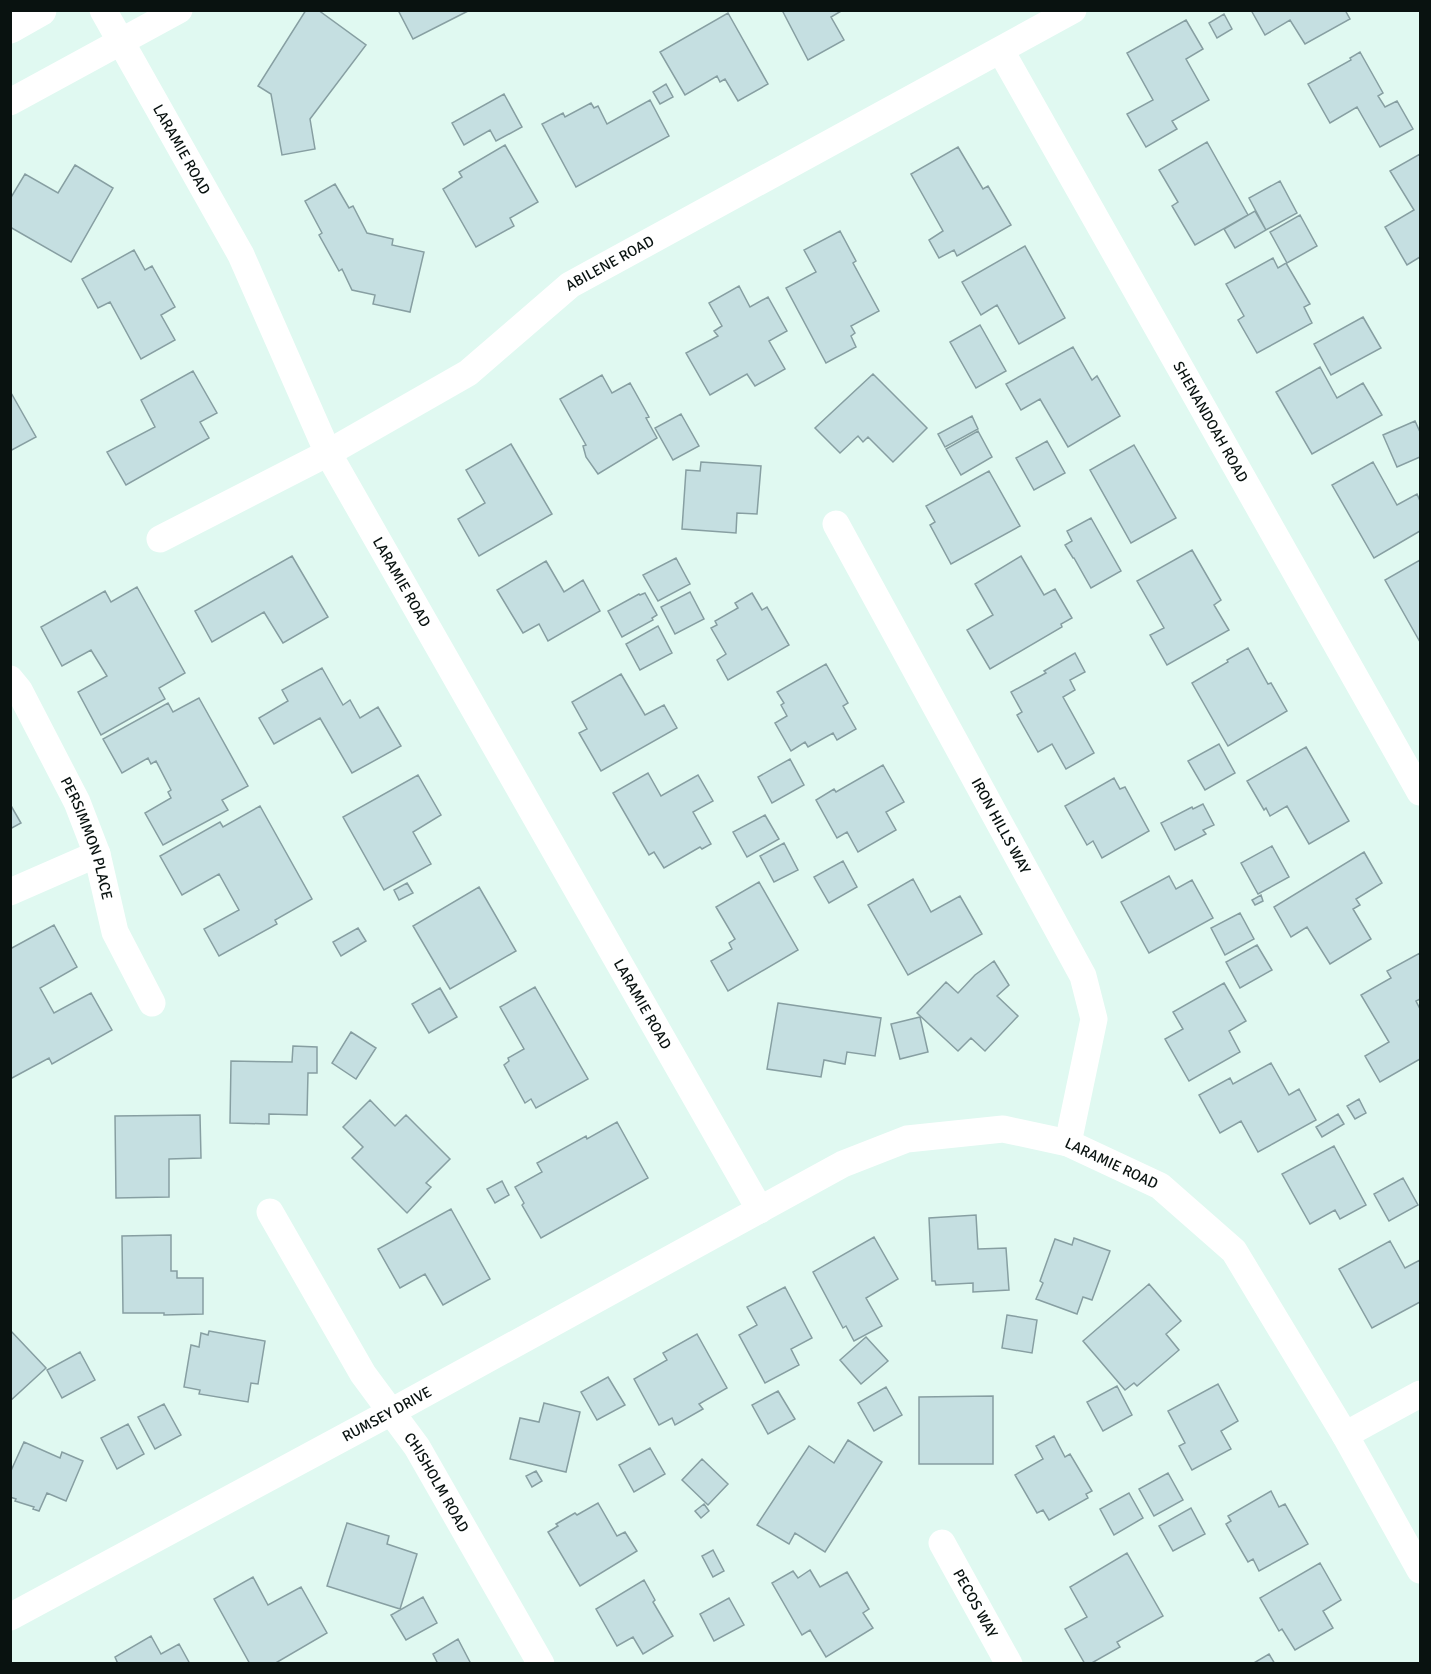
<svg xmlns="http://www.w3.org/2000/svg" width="1431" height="1674" font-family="Signika,sans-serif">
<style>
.building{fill:#c5dfe1;stroke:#879fa2;stroke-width:1.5}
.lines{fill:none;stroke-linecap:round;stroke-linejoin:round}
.minor{stroke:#fff;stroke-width:27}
.secondary{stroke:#fff;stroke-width:33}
.labels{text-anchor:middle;stroke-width:6;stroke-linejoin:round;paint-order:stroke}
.street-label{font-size:15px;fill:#091210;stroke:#e0f9f1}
</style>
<rect width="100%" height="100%" fill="#e0f9f1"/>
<path class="building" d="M306 10H318L366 45 310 119 315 149 282 155 271 94 258 86Z
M398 10H470L413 39Z
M782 10H843L831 17 844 40 808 60Z
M1251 10H1345L1350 19 1305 44 1290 20 1265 35Z
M728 13 768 84 738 101 725 79 720 82 717 76 685 95 660 52Z
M1224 14 1232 29 1217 38 1209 23Z
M1186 20 1203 49 1186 59 1209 100 1172 121 1177 129 1146 147 1127 114 1153 100 1127 53Z
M1360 52 1383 93 1378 96 1385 107 1397 101 1413 129 1380 147 1357 107 1330 123 1308 84 1351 60 1350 58Z
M666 84 673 97 660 104 653 92Z
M504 94 522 127 496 141 490 130 464 145 452 123Z
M650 100 669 136 576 187 542 124 563 113 565 117 591 103 594 108 598 106 607 124Z
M1207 142 1248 215 1195 245 1172 206 1178 202 1159 170Z
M505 145 538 202 510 218 514 226 476 247 443 189 462 177 459 172Z
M958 147 983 189 988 186 1011 225 957 256 954 250 939 258 929 240 943 231 911 174Z
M1420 154V257L1407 265 1385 227 1414 210 1390 171Z
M75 165 113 188 71 262 10 227V199L25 174 58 193Z
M1280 181 1297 213 1266 230 1249 198Z
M335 184 349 208 353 206 367 233 393 239 392 245 424 252 410 312 373 304 375 295 352 290 342 269 339 271 319 235 322 233 305 201Z
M1255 211 1266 230 1235 248 1224 229Z
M1300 215 1317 246 1287 263 1270 232Z
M840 231 856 261 853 263 879 311 851 326 855 333 851 336 856 347 826 363 786 288 816 272 804 250Z
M1025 246 1065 318 1019 344 997 305 981 315 962 282Z
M134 250 145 270 152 266 175 307 161 315 175 340 141 359 110 302 98 308 82 279Z
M1273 258 1278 268 1286 263 1310 304 1304 307 1312 323 1257 353 1238 320 1244 316 1226 284Z
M739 286 750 307 768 297 787 331 769 341 785 369 755 386 747 374 710 395 686 353 718 336 714 331 722 326 709 303Z
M1363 317 1381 348 1331 375 1314 344Z
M980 325 1006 371 976 388 950 342Z
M1073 347 1092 380 1097 376 1120 416 1068 447 1040 399 1021 410 1006 384Z
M1320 367 1337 398 1363 383 1382 415 1312 454 1276 392Z
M193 371 217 413 200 422 209 438 126 485 107 452 155 427 141 400Z
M873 374 927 428 893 462 868 437 863 442 858 436 840 453 815 428Z
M602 375 612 393 630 383 649 417 646 418 657 438 598 474 586 457 583 446 586 445 560 399Z
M10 391 36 437 10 451Z
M681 414 699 446 673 460 655 428Z
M972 416 978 429 945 447 938 434Z
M1415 421 1420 432V457L1397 467 1383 435Z
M978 431 992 457 961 475 946 449Z
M1047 441 1065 473 1034 490 1016 458Z
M511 444 552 514 479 556 458 519 485 503 466 470Z
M1134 445 1176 518 1131 543 1090 470Z
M701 462 761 466 757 514 737 513 736 533 682 529 686 470 700 471Z
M1373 462 1397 505 1417 494 1420 501V531L1374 558 1332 485Z
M989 471 1020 526 951 564 930 525 935 522 926 506Z
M1091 518 1121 571 1091 588 1074 558H1073L1065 545 1072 541 1067 531Z
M1192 550 1221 600 1214 605 1229 630 1167 665 1150 635 1164 628 1137 581Z
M292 556 328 617 283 643 264 612 212 642 195 611Z
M1021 556 1044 595 1055 589 1072 618 1061 624 1062 627 990 669 967 630 993 615 975 584Z
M676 558 690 584 658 601 643 575Z
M1420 560V642L1385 580Z
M546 561 564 592 583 580 600 611 548 641 539 624 523 633 497 590Z
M137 587 185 673 159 688 165 699 101 735 78 692 107 676 91 650 62 666 41 627 105 591 111 602Z
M690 592 704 619 675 634 661 607Z
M645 593 657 615 652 618 653 620 622 637 608 611 639 594 640 595Z
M752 593 762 610 767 607 789 645 728 680 717 660 726 654 711 628 717 625 715 621 738 608 735 603Z
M658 626 672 653 640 670 626 644Z
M1248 648 1268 684 1271 683 1287 711 1228 746 1192 683 1228 662 1227 660Z
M1075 653 1085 672 1070 680 1075 690 1063 697 1094 753 1066 769 1052 744 1038 752 1017 715 1022 712 1011 692 1046 673 1044 671Z
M826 664 848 703 843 706 856 729 837 740 833 733 808 747 805 742 791 751 775 723 787 716 781 705 784 703 777 692Z
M322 668 343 705 350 700 360 718 378 707 401 746 352 773 320 718 274 744 259 718 288 701 282 690Z
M621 674 645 715 664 705 677 728 601 771 579 733 587 729 572 702Z
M199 698 248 786 222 800 228 810 163 845 145 813 171 798 168 792 171 790 156 761 151 764 148 758 122 773 103 739 168 703 173 712Z
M1219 744 1235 773 1205 790 1188 761Z
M1306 747 1349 821 1309 844 1287 806 1270 816 1266 808 1264 810 1247 781Z
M790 759 804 785 772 803 758 777Z
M883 765 904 802 886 812 896 830 858 852 847 832 837 838 816 800 834 789 836 792Z
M648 773 661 796 698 775 713 801 693 812 711 844 702 849 700 847 664 868 654 852 649 855 613 793Z
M418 775 441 815 413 832 431 864 384 890 343 817Z
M1114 778 1120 789 1125 787 1149 831 1102 858 1093 841 1087 845 1065 806Z
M10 804 21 823 10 829Z
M1203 804 1214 825 1203 830 1206 834 1175 850 1161 823 1192 807 1193 809Z
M260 806 312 899 275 920 277 924 219 956 204 929 239 910 219 874 182 895 160 856 220 822 223 827Z
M765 815 779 839 747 857 733 832Z
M784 843 798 870 774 882 760 856Z
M1272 846 1289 877 1258 894 1241 863Z
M1364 852 1382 883 1356 899 1360 905 1353 909 1371 939 1330 964 1307 927 1291 937 1274 907Z
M843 861 857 887 829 903 814 877Z
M1169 876 1176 889 1192 880 1213 918 1149 953 1121 902Z
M913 879 931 912 960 896 982 934 908 975 868 905Z
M759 882 798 950 728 991 711 961 732 949 729 943 735 939 716 907Z
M407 883 413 893 399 900 394 890Z
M479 887 516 951 450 989 413 926Z
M1261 895 1263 901 1255 905 1252 900Z
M1240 913 1254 939 1225 955 1211 928Z
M54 925 77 967 40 988 54 1013 91 993 112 1030 52 1064 49 1058 12 1078 10 1076V949Z
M358 928 366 941 341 956 333 942Z
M1257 945 1272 970 1240 988 1226 962Z
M1420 953V999L1416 1001 1420 1009V1059L1380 1082 1365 1056 1389 1042 1361 995 1391 978 1387 971Z
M994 961 1009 985 997 996 1018 1016 985 1051 971 1038 958 1051 917 1013 946 982 958 993 975 975Z
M1224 983 1246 1021 1229 1031 1240 1052 1189 1081 1165 1039 1183 1029 1173 1012Z
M535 987 588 1079 536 1108 531 1099 525 1103 504 1065 509 1061 508 1058 524 1049 500 1007Z
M440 988 457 1017 429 1033 412 1004Z
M778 1003 881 1018 875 1056 847 1052 845 1064 824 1060 821 1077 767 1069Z
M920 1017 928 1052 900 1059 891 1024Z
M351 1032 376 1048 356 1079 332 1063Z
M293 1046 317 1047V1073H308L307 1115 269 1114V1124L230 1123 231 1061 292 1062Z
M1271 1063 1289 1095 1299 1089 1316 1120 1258 1152 1241 1121 1220 1133 1199 1095 1230 1078 1233 1084Z
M1359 1099 1366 1113 1355 1119 1347 1106Z
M370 1100 395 1126 406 1115 450 1159 426 1183 431 1187 407 1213 352 1158 363 1147 343 1127Z
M1338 1114 1344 1124 1322 1137 1316 1127Z
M200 1115 201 1158 169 1159V1197L116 1198 115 1116Z
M617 1122 648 1178 541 1238 522 1205 524 1203 515 1187 542 1172 537 1163 586 1136 587 1139Z
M1334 1146 1366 1205 1340 1219 1335 1210 1310 1224 1282 1174Z
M1403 1178 1418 1205 1389 1221 1374 1194Z
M502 1181 509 1195 495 1203 487 1189Z
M451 1209 490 1279 443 1305 425 1274 400 1288 378 1249Z
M976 1215 978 1249 1006 1248 1009 1290 973 1292V1283L936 1285 935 1281H932L929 1218Z
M171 1235V1271H177V1278H203V1314L164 1315V1313H123L122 1236Z
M874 1237 898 1279 866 1298 882 1326 854 1341 846 1326 843 1328 813 1272Z
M1074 1238 1110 1251 1092 1300 1083 1297 1077 1314 1036 1299 1043 1283 1040 1281 1055 1239 1072 1245Z
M1390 1241 1405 1268 1420 1260V1302L1372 1328 1339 1269Z
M1149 1284 1181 1321 1166 1334 1179 1350 1137 1386 1134 1383 1125 1390 1083 1341Z
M785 1287 812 1338 791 1349 799 1365 765 1383 739 1335 757 1325 747 1307Z
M1007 1315 1037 1320 1032 1353 1002 1348Z
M10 1330 46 1368 10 1401Z
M209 1331 265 1341 258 1384 251 1383 248 1402 199 1394 200 1390 184 1387 191 1345 199 1347 201 1333 208 1335Z
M697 1334 727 1388 699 1404 703 1409 675 1425 672 1418 659 1425 634 1379 667 1360 663 1353Z
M866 1337 888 1361 861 1384 840 1360Z
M80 1352 95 1380 62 1398 47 1370Z
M608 1377 625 1405 597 1420 581 1392Z
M1218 1384 1238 1421 1221 1431 1231 1449 1192 1470 1179 1446 1185 1443 1168 1411Z
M1117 1386 1132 1415 1103 1431 1087 1402Z
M886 1387 902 1415 874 1431 858 1403Z
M778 1391 795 1419 768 1434 752 1405Z
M993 1396V1464H919V1397Z
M544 1403 580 1412 566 1472 510 1459 520 1418 539 1422Z
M164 1404 181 1435 155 1449 138 1417Z
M128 1424 144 1454 117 1469 101 1438Z
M1054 1436 1065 1457 1070 1454 1092 1491 1086 1494 1088 1498 1049 1520 1043 1510 1037 1513 1015 1475 1043 1459 1036 1446Z
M848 1440 882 1462 825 1552 795 1533 789 1544 757 1525 809 1446 834 1463Z
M24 1442 60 1458 62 1452 83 1461 66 1501 47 1493 39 1511 33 1509 34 1507 15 1501 16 1499 10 1497V1473Z
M650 1448 665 1474 634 1492 619 1465Z
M702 1459 728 1484 708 1505 682 1480Z
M536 1471 542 1481 532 1487 526 1476Z
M1168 1473 1183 1500 1154 1516 1139 1489Z
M1271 1491 1279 1507 1285 1504 1308 1544 1259 1571 1253 1559 1248 1562 1226 1524 1231 1521 1228 1516Z
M1129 1493 1143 1518 1114 1535 1100 1509Z
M598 1503 617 1536 625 1532 637 1551 580 1586 548 1532 558 1526 556 1524 575 1513 577 1515Z
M704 1504 709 1511 701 1518 695 1511Z
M1191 1508 1205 1534 1173 1551 1159 1526Z
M347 1523 389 1536 387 1544 417 1554 400 1609 327 1586Z
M713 1550 724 1571 713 1577 702 1556Z
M1127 1553 1163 1616 1117 1642 1120 1647 1090 1664H1085L1065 1629 1087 1617 1070 1587Z
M1320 1563 1341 1600 1323 1611 1333 1628 1295 1650 1282 1629 1279 1631 1260 1598Z
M810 1570 820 1587 847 1572 869 1609 863 1613 873 1628 826 1657 810 1630 802 1635 772 1583 793 1571 798 1578Z
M253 1577 268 1605 301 1587 327 1633 274 1664H250L214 1599Z
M644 1580 655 1600 653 1602 673 1636 643 1654 633 1637 617 1646 596 1609Z
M423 1597 437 1623 406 1640 391 1615Z
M729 1598 744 1625 714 1641 700 1614Z
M151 1636 161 1654 179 1644 190 1664H118L115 1657Z
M458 1639 471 1664H438L433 1654Z
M1269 1654 1275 1664H1252Z"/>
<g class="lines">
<g class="minor">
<path id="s1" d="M103 10 241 255 328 453 760 1210"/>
<path id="s2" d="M1001 51 1420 792"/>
<path d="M10 102 179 10"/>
<path id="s3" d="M836 524 1083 976 1094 1019 1068 1143"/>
<path id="s4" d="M160 539 328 453 468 373 570 285 1073 10"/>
<path id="s5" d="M10 679 19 690 77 802 97 854 115 932 152 1003"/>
<path d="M10 892 97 854"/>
<path id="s6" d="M270 1212 363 1374 417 1447 541 1664"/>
<path d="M1345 1435 1420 1394"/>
<path id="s7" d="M942 1543 1009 1664"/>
<path id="s8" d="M10 1617 391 1412 843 1164 907 1139 1003 1129 1068 1143 1160 1186 1234 1251 1345 1435 1420 1570"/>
</g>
<path class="secondary" d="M10 27 40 10"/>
</g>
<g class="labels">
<g class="street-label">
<text dy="5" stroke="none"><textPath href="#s1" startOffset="160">LARAMIE ROAD</textPath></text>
<text dy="5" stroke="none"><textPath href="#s4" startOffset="530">ABILENE ROAD</textPath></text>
<text dy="5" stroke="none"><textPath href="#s2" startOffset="426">SHENANDOAH ROAD</textPath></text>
<text dy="5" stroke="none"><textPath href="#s1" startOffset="646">LARAMIE ROAD</textPath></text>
<text dy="5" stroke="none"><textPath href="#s3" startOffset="344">IRON HILLS WAY</textPath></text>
<text dy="5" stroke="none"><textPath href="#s5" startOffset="178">PERSIMMON PLACE</textPath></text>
<text dy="5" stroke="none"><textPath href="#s1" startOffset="1132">LARAMIE ROAD</textPath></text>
<text dy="5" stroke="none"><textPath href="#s8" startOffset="1228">LARAMIE ROAD</textPath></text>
<text dy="5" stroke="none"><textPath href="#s8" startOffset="428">RUMSEY DRIVE</textPath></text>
<text dy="5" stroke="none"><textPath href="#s6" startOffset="318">CHISHOLM ROAD</textPath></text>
<text dy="5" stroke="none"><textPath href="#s7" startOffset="69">PECOS WAY</textPath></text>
</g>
</g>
<rect width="1431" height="1674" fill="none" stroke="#091210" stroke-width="24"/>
</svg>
